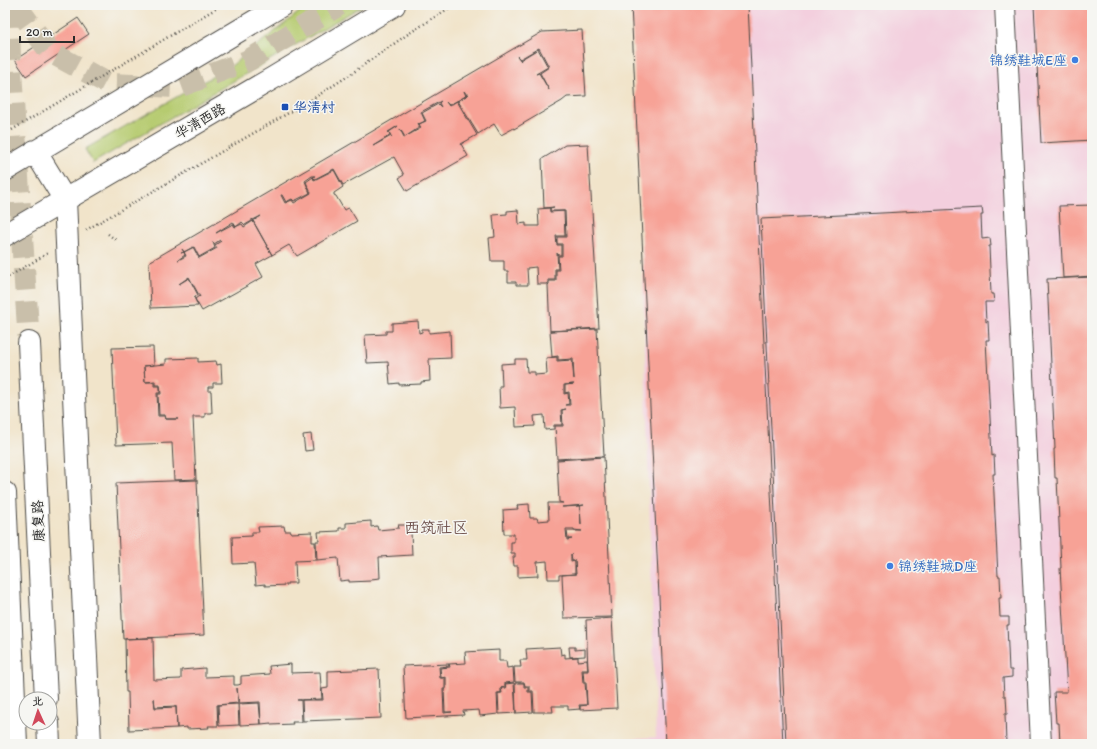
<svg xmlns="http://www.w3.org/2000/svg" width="1097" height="749" font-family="Itim,'LXGW WenKai TC',sans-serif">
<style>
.built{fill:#f3cfde}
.green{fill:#b6cb70;stroke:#707b4e}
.building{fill:#f7a296;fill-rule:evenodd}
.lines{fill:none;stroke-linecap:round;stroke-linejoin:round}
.major-tunnel{stroke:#c9bfaa;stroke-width:22;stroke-dasharray:22 11;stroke-linecap:butt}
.minor-casing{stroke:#494743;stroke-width:22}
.major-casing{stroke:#494743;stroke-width:24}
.path{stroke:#494743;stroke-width:2.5;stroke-dasharray:1 3;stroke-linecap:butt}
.minor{stroke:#fff;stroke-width:20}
.major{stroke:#fff;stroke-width:22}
.shop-dot{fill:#3f7fe0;stroke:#f6f6f2;stroke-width:1.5}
.transit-dot{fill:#1a4fb4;stroke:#f6f6f2;stroke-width:1.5}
.labels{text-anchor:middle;stroke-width:3;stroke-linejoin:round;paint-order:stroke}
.shop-label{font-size:14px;fill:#366cbe;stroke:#f6f6f2;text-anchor:end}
.transit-label{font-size:14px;fill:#164399;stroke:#f6f6f2;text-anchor:start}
.street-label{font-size:14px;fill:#2b2b2b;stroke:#f6f6f2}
.quarter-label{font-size:16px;fill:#725550;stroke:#f6f6f2}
</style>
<rect width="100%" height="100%" fill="#f6f6f2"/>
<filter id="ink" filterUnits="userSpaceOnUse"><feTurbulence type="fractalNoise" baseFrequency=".025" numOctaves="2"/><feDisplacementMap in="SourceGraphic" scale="8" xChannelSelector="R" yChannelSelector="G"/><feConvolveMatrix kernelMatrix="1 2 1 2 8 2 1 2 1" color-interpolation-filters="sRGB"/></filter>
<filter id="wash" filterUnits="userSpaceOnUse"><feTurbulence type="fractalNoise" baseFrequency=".012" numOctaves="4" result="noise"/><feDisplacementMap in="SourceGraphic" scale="16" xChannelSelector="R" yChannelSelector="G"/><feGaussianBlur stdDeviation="0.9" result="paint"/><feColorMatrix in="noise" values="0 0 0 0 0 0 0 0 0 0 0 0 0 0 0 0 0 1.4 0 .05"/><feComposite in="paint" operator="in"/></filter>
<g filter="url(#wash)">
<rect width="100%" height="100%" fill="#f1e4ca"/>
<path class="built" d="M635 5H1092V744H535L656 737Z"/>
<path class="green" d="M308 5H364L93 163 85 149 231 66Z"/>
<g id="blocks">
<path class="building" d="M631 5H748L783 744H666Z
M1034 5H1092V140L1041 143Z
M78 18 89 34 26 76 15 60Z
M582 30 586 96 567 97 562 101 514 129V128L501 135 494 124 478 134 458 101 469 94 467 95 464 91 466 96 449 105 446 102 449 106 457 101 477 135 461 144 468 156 407 191 399 178 404 175 394 157 343 185 334 169 315 179 313 177 315 176H312L305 181 310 193 294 201 292 199 286 202 282 195H281L285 203 292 200 294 203 311 193 306 182 313 177 314 180 334 170 343 187 334 193V195L336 196 344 210 349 208 357 221 297 256 289 245 272 255 253 221 261 216 253 220 252 219V221L245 225 242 222 236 227 233 222 216 233 233 224 235 227 242 224 244 227 253 221 272 255 256 264 263 277 202 311 195 299 199 296 200 297 189 277 179 284 189 278 198 295 194 297 198 306 151 308 149 262 542 32ZM539 48 549 67 540 73 549 90 539 73 536 74 548 67 538 49 520 60 521 61 517 56 520 59ZM441 101 439 103 441 107 438 104 422 113 426 121 419 124 421 128 403 138 404 137 400 129 405 137 420 127 418 123 419 124 425 121 421 112ZM398 126 389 132 392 138 391 136 373 146 389 136 390 134 388 132ZM220 240 221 241 215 245 217 248 199 258 193 247 184 252 186 256 178 260 185 255 184 252 181 253 184 252 182 249 184 252 194 247 199 257 215 248 213 242 214 244Z
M588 144 599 328 550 331 548 285 549 284V281H556V270H559L558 256H562V244H557V237H566L565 211H550V208L554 207 544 208 542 159 565 145Z
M1092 205V276L1063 278 1059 206Z
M550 208V212L564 211 565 236H556L557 245H561V255H558L557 253 558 269H555V280H548V284H537L536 267 527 268 528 285H516V282H508V271H504V261H491L489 238 495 237 493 215 507 214V211L518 210 519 224 526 223V226H539L538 209Z
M982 208 983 215H981L982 239 990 238 991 246H989L991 294H993L994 302H985L986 322 988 321 989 340H986L992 456 994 455 995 474H993L998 576H1000L1001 598H999L1000 617H1009V625H1007L1009 670H1012V677L1003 678 1004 696H1006L1007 714H1005L1006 744H786L761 219Z
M1092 277V744H1060L1059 723H1056L1054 692H1067L1060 568H1061L1057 478H1055L1054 449H1055L1047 279Z
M418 321 419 333 422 332V329H429V333L450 331 451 358 429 359 430 381 421 382V384L399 385V383L390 384 388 362 367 363 365 335 386 334V331H392V323Z
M597 329 604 456 557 459 555 426H563L562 410 566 409 561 410 562 425H554V429L545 430 544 415 534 416 535 426 516 427 515 407 500 408 499 386H502L501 364 515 363V359H526L527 372H535V375L547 374 546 358 557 357V361L572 360 574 379 573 359 558 360V356L552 357 550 331ZM574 384 565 385V393L569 392 570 405H565L569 404 568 393 564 394V385Z
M153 347 154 365 144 366 166 364V359L198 358V362L216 361 217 365 221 364 222 383H213V387H208V391H211L212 413H205V417H193L196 479 174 480 172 443 116 445 112 348ZM144 367 145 382 155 381V385H160L161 394H158L159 415H165L166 419H178H165V416H158L157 393H160V386H154V382H145Z
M311 434 313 450 305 451 303 435Z
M604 457 612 617 564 618 562 575 576 574 575 561H572L571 554V562L575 561V574L559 575V579H548L547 561 537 562 538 576 518 577V566H514L513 557H515V553H511V542H514V534H504L503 510 518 509 517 505 529 504 530 518H537L538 521 549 520 548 503H563L559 502 557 460ZM584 505 580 506 581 525 580 506 562 507ZM566 529H574V530L582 531H567L568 539H572L567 540Z
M197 480 204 635 123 639 116 483Z
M371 521V527L377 526 378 530 399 528 398 525H411V527H416V532H411L412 555 379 557 380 578 371 579V581L349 582V580L340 581 338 558 317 560 316 541H319L318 532 339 531V528H346V523Z
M284 526 285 531H291V533L312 532V542H315L316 560 295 561 296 583H287V585L265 586V584L256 585 254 563 233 564 232 537 252 536V532H259L258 527Z
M612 618 617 708 580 710V706L587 705 586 682H584L583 671H588L586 620Z
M153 638 154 680 181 679V670L205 668V677L234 676V685H238L241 684V676L270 674 269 666 291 664V673L320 672 322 699 297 700H301L302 722H292L293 724 271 725V723L261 724 260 702 239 703 237 688 238 703 217 705 218 726H208L209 728 187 729V727L177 728 176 706 155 707 154 698 155 708 176 707 177 728 129 730 128 692H126L125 639Z
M560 647 561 655 565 654V658L578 657V661L587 660 588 670H582L583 683H585L587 705H579L580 709 568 710V706H552L553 712H534L533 691H529V686H525L524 682H515L514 667H521L520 660H527L526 649Z
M569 647H575V650L585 649V656L570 657Z
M499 650V661H506L507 668 513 667 514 682 505 683V687L501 688V693H497L498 714 480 716 479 710 463 711 464 715 406 718 403 666 449 664V666L439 667 440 678H445V689H443L444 713 452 712H445L444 690 446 689V677L441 678 440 668 450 667 449 664 466 663 465 652Z
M379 669 381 718 303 721 302 700H323L322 689 328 688V671Z
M514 683 516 713 499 714 498 693H502L501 688H506L505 684Z
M515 683H524V687H528V692H532L533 712 516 713Z
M259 703 261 724 240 725 239 704Z
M238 704 239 725 219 726 218 705Z"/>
</g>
</g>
<g filter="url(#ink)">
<use href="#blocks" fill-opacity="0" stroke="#494743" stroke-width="1"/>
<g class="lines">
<path class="major-tunnel" d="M8 5 10 56 29 343
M16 5 50 52 109 84 178 87 247 61 339 5"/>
<defs>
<path id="minor" d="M1005 5 1041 744"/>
<path id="major" d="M35 151 65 200 90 744
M5 170 282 5
M5 235 273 78 394 5
M29 343 46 699
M5 493 16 744
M48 723 49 744"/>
</defs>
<use href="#minor" class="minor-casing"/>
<use href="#major" class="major-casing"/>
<path class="path" d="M5 134 222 5
M86 230 311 100 348 76 408 34 454 5
M108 234 116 240
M5 279 48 253"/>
<use href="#minor" class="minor"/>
<use href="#major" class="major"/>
</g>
</g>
<g class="shop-dot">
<circle cx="1075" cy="60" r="4"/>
<circle cx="890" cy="566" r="4"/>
</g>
<rect class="transit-dot" x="281" y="103" width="8" height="8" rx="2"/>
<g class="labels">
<g class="shop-label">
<text x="1067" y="65">锦绣鞋城E座</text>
<text x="898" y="571" text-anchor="start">锦绣鞋城D座</text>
</g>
<g class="transit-label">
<text x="293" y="112">华清村</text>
</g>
<g class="street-label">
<text transform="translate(200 121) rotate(-30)" y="5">华清西路</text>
<text transform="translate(38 521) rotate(-93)" y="5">康复路</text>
</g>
<g class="quarter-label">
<text x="436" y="533">西筑社区</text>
</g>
</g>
<rect width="1097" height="749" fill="none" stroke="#f6f6f2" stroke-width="20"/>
<g transform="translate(38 711) rotate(357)"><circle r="19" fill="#f6f6f2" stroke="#a5a5a2"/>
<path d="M0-3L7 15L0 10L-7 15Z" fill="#d1495b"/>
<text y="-6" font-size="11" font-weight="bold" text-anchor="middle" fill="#2b2b2b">北</text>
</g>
<path d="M20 36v6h54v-6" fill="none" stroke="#2b2b2b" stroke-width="2"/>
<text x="26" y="36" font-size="12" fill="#2b2b2b" stroke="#f6f6f2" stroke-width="3" paint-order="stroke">20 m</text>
</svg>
